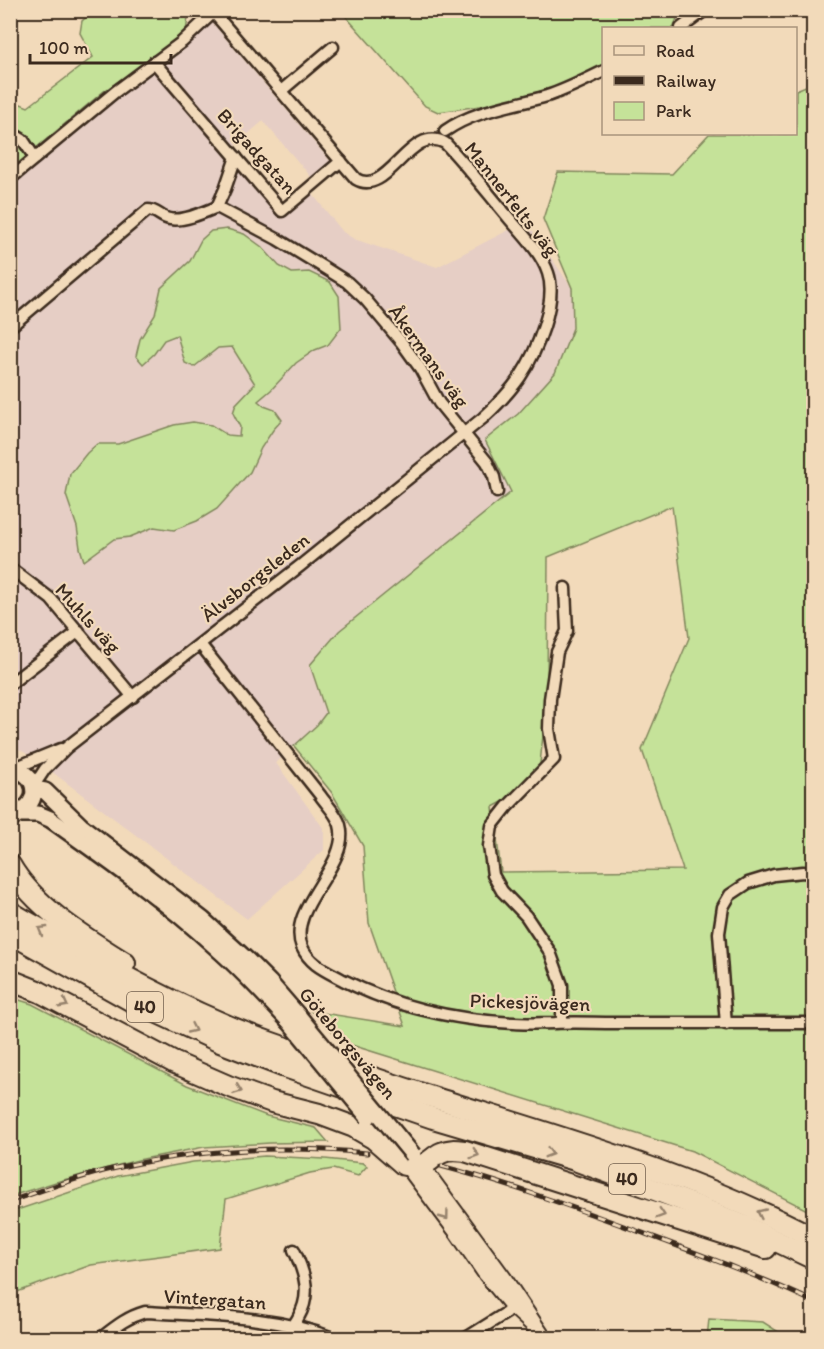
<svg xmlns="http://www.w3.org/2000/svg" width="824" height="1349" viewBox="0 0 824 1349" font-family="Itim,sans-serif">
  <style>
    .built { fill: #e6cec5; fill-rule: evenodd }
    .green { fill: #c5e299; stroke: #80865c; stroke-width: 1.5; fill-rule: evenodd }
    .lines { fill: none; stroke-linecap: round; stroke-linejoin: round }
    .minor-casing { stroke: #3b2a1e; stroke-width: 15 }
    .tertiary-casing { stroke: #3b2a1e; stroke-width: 18 }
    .secondary-casing { stroke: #3b2a1e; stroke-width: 20 }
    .motorway-casing { stroke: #3b2a1e; stroke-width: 24 }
    .minor { stroke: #f2daba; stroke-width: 10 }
    .tertiary { stroke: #f2daba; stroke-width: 14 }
    .secondary { stroke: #f2daba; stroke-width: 15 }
    .motorway { stroke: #f2daba; stroke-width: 20 }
    .rail-casing { stroke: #3b2a1e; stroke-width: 5 }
    .rail { stroke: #f2daba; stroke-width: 3; stroke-dasharray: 9; stroke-linecap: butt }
    .secondary-bridge-casing { stroke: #3b2a1e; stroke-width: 20; stroke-linecap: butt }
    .secondary-bridge { stroke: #f2daba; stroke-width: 15 }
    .oneway { stroke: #96826c }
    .labels { text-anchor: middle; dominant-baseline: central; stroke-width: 4.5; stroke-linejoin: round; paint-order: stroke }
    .shield { fill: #f2daba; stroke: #725f4d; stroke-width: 1.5 }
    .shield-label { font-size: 18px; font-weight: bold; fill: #3b2a1e }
    .street-label { font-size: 20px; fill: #3b2a1e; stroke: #f2daba }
  </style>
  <rect width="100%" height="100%" fill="#f2daba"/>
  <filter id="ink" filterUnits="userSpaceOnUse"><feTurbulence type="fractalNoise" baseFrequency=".0167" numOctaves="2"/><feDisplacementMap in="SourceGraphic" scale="12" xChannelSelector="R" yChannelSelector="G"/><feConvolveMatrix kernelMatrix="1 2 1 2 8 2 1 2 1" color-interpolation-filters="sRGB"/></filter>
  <g filter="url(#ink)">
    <path class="built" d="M209,19l122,143 -19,16 -49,-57 -30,26 49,67 28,-23 33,41 11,7 83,28 89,-46 46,67 1,40 -18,45 -37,41 -33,26 27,52 -173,139 -13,82 -9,12 -41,38 48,66v21l-77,69 -212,-160 -24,-15v-560zM202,240l60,7 16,19 14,7 17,-1 19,73 -13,5 -19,13 -25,27 -13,11 6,5 11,4 7,10 -9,10 -12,18 -11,24 -33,37 -20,12 -23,9 -20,-3 -24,10 -16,2 -30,21 -4,-12 -3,-21 -11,-32 4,-21 17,-21 10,-9h21l56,-19h37l16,10 12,1 1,-9 -7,-15 3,-8 19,-20 -23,-37 -14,1 -24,19 -17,-32 -13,5 -10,14 -12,10 -2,-25 15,-24 6,-27 29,-27z"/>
    <g class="green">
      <path d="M93,11h93l2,6 -2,15 -19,17 -63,42 -93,78v-69l17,7 65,-50 -13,-24 2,-12z"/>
      <path d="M341,11h339l-7,17h-69l-1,39 -50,21 -66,17 -49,7 -13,-6z"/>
      <path d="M813,83v1130l-121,-62 -347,-108 -34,-32 94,15 -36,-103 -6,-77 -31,-53 -38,-47 23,-21 9,-12 -16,-48 29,-34 172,-139 -26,-52 33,-26 37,-41 18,-45 -1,-40 -29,-69 15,-47 114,2 37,-40h87v-44zM672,506l17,132 -47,112 41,120 -182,2 -8,-65 45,-24 9,-86 1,-140z"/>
      <path d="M227,229l17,5 18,13 17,19 13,7 17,-1 21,10 9,14 2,32 -13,17 -13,5 -19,13 -25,27 -13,11 6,5 11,4 7,10 -9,10 -12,18 -11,24 -33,37 -20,12 -23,9 -20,-3 -24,10 -16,2 -30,22 -4,-13 -3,-21 -11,-32 4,-21 17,-21 10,-9h21l56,-19 19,-3 18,3 16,10 12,1 1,-9 -7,-14 3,-9 19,-20 -23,-37 -14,1 -24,19 -9,-4 -8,-28 -13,5 -10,14 -11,10 -7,-8 4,-17 15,-24 6,-27 29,-27 11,-21 10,-9z"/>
      <path d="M10,997l22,7 155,81 80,31 49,12 12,14 -58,1 -66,4 -66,13 -82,22 -45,14z"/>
      <path d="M265,1156l60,3 38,4 4,3 -9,10 -25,-7 -23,4 -84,26 -6,49 -129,17 -74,27 -6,11v-91l107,-36 75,-14z"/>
      <path d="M709,1319l54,3 25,16h-81z"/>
    </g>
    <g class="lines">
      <defs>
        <g id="minor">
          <path d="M681,28l24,-18"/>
          <path d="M154,62l128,149 59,-50"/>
          <path d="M281,91l52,-44"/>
          <path d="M445,131c30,-21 67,-25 102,-35 19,-6 38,-16 57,-25"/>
          <path d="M10,132l13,8 12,18"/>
          <path d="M10,179l105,-87 67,-50 34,-32"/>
          <path d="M217,207l60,32 46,28 24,15 18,17 37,44 18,25 19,35 48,59 7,15 3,15"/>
          <path d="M217,207l8,-18 11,-32"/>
          <path d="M10,327l138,-117c9,0 13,8 22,9 13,3 35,-7 47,-12"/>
          <path d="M10,568l41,31 82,98"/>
          <path d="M200,644l120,151c6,9 17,19 20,30 11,40 -54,83 -38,122 8,18 25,24 41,33 53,27 111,40 171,43 13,1 27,0 41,0 19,-1 39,0 59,0 66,0 133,0 200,0"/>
          <path d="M10,684l69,-53"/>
          <path d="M12,769l49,-20"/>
          <path d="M33,787l12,-18 22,-22 233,-181 183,-148c13,-12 26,-25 37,-41 16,-24 38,-75 28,-104 -7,-21 -26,-39 -40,-56 -21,-25 -41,-51 -63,-74 -35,-20 -57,55 -89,36l-142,-166"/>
          <path d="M562,1022v-37l-12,-33 -24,-36 -24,-25 -9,-16 -4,-29 3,-20 15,-19 47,-48 -5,-30 1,-30 7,-47 10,-21 -2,-43"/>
          <path d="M726,1024l-7,-91 4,-26 7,-12 18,-12 26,-8 29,-3 11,1"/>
          <path d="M101,1338c14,-11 26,-21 44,-26 63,4 128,3 188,26"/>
          <path d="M285,1338c4,-6 9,-13 13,-20 14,-24 7,-44 -4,-68"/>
          <path d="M466,1338l40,-25 6,-7"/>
        </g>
        <g id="tertiary">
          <path d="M404,1162l51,68 29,42 28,34 25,23"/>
          <path d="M422,1166l82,112 40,60"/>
        </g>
        <g id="secondary">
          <path d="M10,769c28,2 33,35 6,44"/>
          <path d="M34,789l11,2 36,35 122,94 45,41 21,21 31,36"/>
          <path d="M18,814h20l12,5c58,41 116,82 168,130 25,22 48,47 71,72"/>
          <path d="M368,1117l23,28"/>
        </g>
        <g id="motorway">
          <path d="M10,818l5,-5"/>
          <path d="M10,865c24,42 75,73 115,98"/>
          <path d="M10,912c84,48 168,97 259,130 54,19 108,38 163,55 130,41 260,77 382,141"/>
          <path d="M10,933l120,67 90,42 65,25 148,51 142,42 54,20 68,26 50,21 67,32"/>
          <path d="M10,980l30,12 133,70 55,24 44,16 47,12 35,13 19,11 31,27"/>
          <path d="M397,1153c5,5 12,14 19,14 9,0 18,-11 25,-14 8,-4 15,-3 24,-2l301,97"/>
        </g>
      </defs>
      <use href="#minor" class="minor-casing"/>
      <use href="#tertiary" class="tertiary-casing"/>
      <use href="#secondary" class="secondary-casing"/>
      <use href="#motorway" class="motorway-casing"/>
      <use href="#minor" class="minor"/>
      <use href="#tertiary" class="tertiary"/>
      <use href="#secondary" class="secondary"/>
      <use href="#motorway" class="motorway"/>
      <defs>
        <g id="rail">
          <path d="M441,1166c68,18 134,42 199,66 59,22 117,43 174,70"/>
          <path d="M10,1201c34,-11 67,-24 102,-32 83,-20 170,-24 255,-16"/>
        </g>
      </defs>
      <use href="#rail" class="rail-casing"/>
      <use href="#rail" class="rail"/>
      <defs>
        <g id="secondary-bridge">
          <path d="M300,1018l113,137"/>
          <path d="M289,1021l79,96"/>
        </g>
      </defs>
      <use href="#secondary-bridge" class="secondary-bridge-casing"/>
      <use href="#secondary-bridge" class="secondary-bridge"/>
    </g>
    <defs><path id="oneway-chevron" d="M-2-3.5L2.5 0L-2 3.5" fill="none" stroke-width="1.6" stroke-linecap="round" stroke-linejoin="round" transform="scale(1.5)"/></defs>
    <g class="oneway">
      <use href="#oneway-chevron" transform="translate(42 930) rotate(-150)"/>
      <use href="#oneway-chevron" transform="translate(64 1004) rotate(28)"/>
      <use href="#oneway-chevron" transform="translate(192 1029) rotate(25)"/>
      <use href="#oneway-chevron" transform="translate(238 1090) rotate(20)"/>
      <use href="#oneway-chevron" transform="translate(549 1153) rotate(16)"/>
      <use href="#oneway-chevron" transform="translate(475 1154) rotate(18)"/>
      <use href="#oneway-chevron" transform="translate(761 1213) rotate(-155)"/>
      <use href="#oneway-chevron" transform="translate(661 1214) rotate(18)"/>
      <use href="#oneway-chevron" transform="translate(445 1216) rotate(53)"/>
    </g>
  </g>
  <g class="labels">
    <g class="shield">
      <rect x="127" y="992" width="36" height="30" rx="4.5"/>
      <rect x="609" y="1164" width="36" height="30" rx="4.5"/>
    </g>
    <g class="shield-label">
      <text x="145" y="1007">40</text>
      <text x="627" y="1179">40</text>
    </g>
    <g class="street-label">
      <text transform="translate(257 151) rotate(48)">Brigadgatan</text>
      <text transform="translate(512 199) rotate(52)">Mannerfelts väg</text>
      <text transform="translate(429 356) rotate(54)">Åkermans väg</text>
      <text transform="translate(255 577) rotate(-38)">Älvsborgsleden</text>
      <text transform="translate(88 618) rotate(48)">Muhls väg</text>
      <text transform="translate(530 1002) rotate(2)">Pickesjövägen</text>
      <text transform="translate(348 1043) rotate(50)">Göteborgsvägen</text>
      <text transform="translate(215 1299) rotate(4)">Vintergatan</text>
    </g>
  </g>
  <rect width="824" height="1349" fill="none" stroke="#f2daba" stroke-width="36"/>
  <rect x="18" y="18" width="788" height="1313" fill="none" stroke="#3b2a1e" stroke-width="2" filter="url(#ink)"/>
  <rect x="602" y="27" width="195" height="108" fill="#f2daba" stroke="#a9947c" stroke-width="1.5"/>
  <rect x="614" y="46" width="30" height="9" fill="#f2daba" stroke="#a9947c" stroke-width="1.5"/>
  <text x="656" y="57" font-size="18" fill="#3b2a1e">Road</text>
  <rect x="614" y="76" width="30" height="9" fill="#3b2a1e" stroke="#a9947c" stroke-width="1.5"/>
  <text x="656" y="87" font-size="18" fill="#3b2a1e">Railway</text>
  <rect x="614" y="102" width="30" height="18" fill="#c5e299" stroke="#a9947c" stroke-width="1.5"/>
  <text x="656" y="117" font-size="18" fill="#3b2a1e">Park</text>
  <path d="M30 54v9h141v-9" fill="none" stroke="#3b2a1e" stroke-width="3"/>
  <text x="39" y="54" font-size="18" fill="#3b2a1e" stroke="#f2daba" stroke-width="4.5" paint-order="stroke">100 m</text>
</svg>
